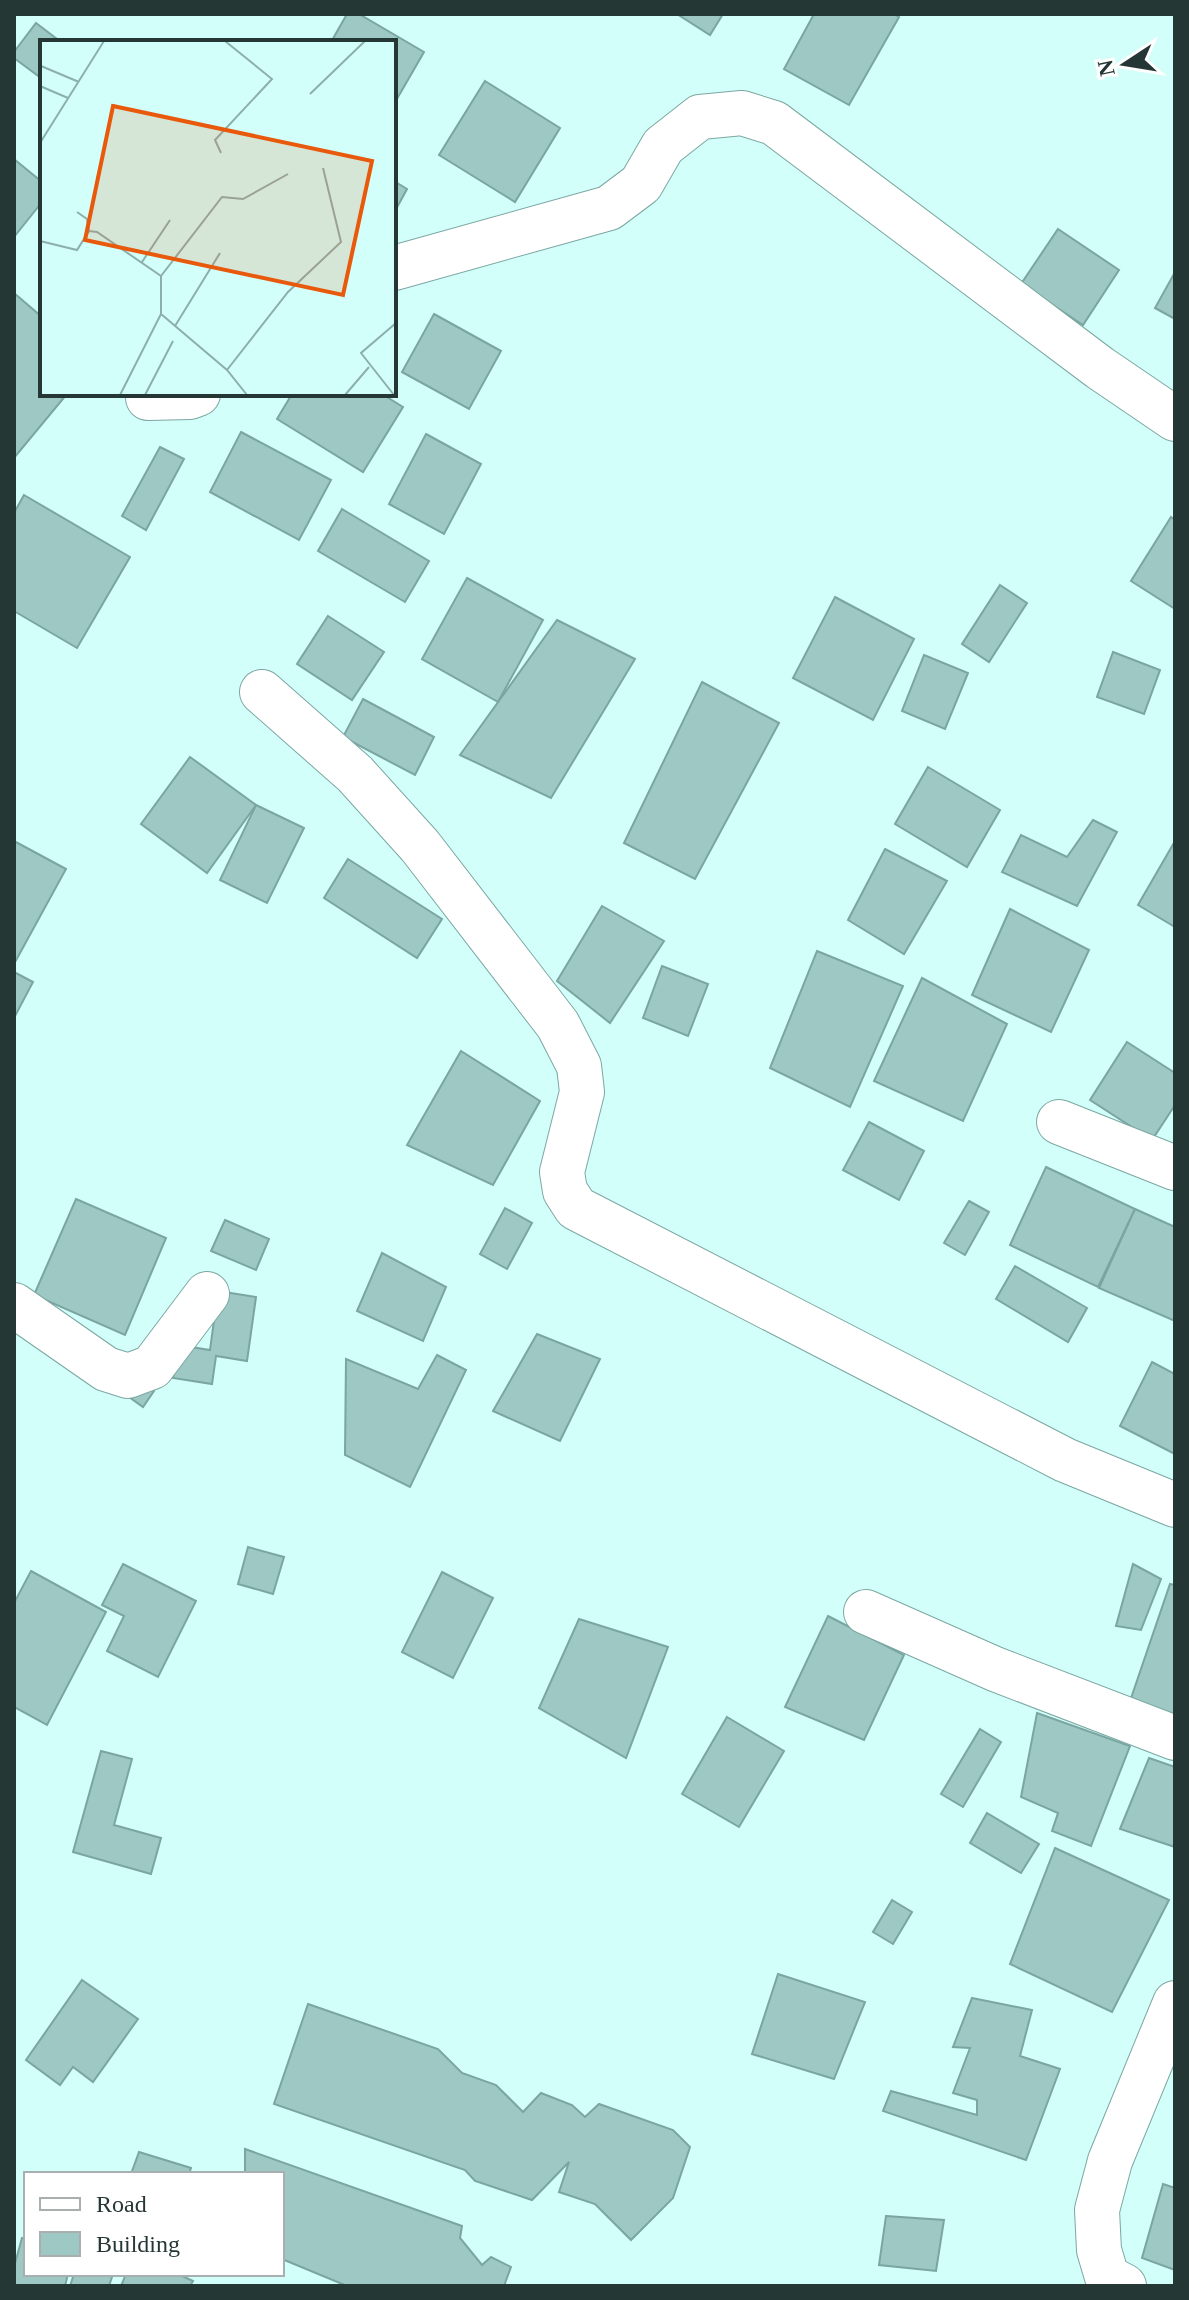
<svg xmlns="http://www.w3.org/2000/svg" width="1189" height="2300" viewBox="0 0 1189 2300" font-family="Georgia,serif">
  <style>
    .building { fill: #9dc8c4; stroke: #7ba5a1; stroke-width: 2 }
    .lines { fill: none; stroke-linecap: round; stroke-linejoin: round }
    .minor-casing { stroke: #7ca7a3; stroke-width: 46 }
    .minor { stroke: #fff; stroke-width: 44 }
    .inset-road { fill: none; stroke: #8dafab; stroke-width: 2 }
    .view { fill: #e8590c; fill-opacity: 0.15; stroke: #e8590c; stroke-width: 4 }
    .inset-edge { fill: none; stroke: #253735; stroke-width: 4 }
  </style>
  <rect width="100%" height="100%" fill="#d2fffa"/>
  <g class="building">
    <path d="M347,14h12l65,38 -30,52v-62h-63z"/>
    <path d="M677,14h46l-13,21z"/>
    <path d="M814,14h80l5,3 -50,88 -65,-36z"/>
    <path d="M36,23l25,19h-19l-1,36 -27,-20v-6z"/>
    <path d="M485,81l75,47 -45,74 -76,-47z"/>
    <path d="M14,159l28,23v20l-28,35z"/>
    <path d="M394,181l13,8 -13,24z"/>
    <path d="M1058,229l61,41 -36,55 -62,-41z"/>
    <path d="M1175,272v47l-20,-11z"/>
    <path d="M14,293l28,24v77h25l-53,64z"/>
    <path d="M434,314l67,37 -32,58 -67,-37z"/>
    <path d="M292,394h90l21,13 -40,65 -86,-53z"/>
    <path d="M241,432l90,48 -32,60 -89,-48z"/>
    <path d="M426,434l55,30 -37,70 -55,-30z"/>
    <path d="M160,447l24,12 -38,71 -24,-14z"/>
    <path d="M24,495l106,62 -53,91 -63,-37v-98z"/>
    <path d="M342,509l87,52 -24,41 -87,-51z"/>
    <path d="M1171,517l4,3v89l-44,-28z"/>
    <path d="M467,578l76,42 -45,82 -76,-43z"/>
    <path d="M1000,585l27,18 -38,59 -27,-18z"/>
    <path d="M835,597l79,42 -41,81 -80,-42z"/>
    <path d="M328,616l56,36 -32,48 -55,-36z"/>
    <path d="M557,620l78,39 -84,139 -91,-43z"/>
    <path d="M1113,652l47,18 -16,44 -47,-17z"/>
    <path d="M924,655l44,18 -23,56 -43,-18z"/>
    <path d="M702,682l77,41 -84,156 -71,-36z"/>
    <path d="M363,699l71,38 -19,38 -72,-38z"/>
    <path d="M190,757l66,48 -49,68 -66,-49z"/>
    <path d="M928,767l72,43 -33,57 -72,-43z"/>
    <path d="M256,805l48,23 -37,75 -47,-23z"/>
    <path d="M1093,820l24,12 -40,74 -75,-34 19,-37 46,22z"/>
    <path d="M14,841l52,28 -52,95z"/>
    <path d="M1175,841v86l-37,-22z"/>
    <path d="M885,849l62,32 -43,73 -56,-34z"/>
    <path d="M348,859l94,60 -25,39 -93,-60z"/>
    <path d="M602,906l62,35 -54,82 -53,-42z"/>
    <path d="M1010,909l79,41 -38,82 -79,-37z"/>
    <path d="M817,951l86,35 -53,121 -80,-39z"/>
    <path d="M662,966l46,18 -20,52 -45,-18z"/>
    <path d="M14,972l19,10 -19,36z"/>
    <path d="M922,978l85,46 -44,97 -89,-40z"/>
    <path d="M1127,1042l48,31v32l-23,35 -62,-40z"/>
    <path d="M461,1051l79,50 -47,84 -86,-40z"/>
    <path d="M869,1122l55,29 -25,49 -56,-30z"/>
    <path d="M1046,1167l89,42 -37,78 -88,-42z"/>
    <path d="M76,1199l90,39 -41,97 -91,-40z"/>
    <path d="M969,1201l20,11 -24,43 -21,-12z"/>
    <path d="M505,1208l27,15 -25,46 -27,-15z"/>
    <path d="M1135,1209l40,18v94l-76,-33z"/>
    <path d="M225,1220l44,19 -13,31 -45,-19z"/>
    <path d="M382,1253l64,34 -23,54 -66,-30z"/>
    <path d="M1015,1266l72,42 -19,34 -72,-43z"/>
    <path d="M218,1291l38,6 -9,64 -31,-5 -4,28 -39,-6 5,-33 32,5z"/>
    <path d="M537,1334l63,25 -40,82 -67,-30z"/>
    <path d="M437,1355l29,15 -56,117 -65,-32 1,-96 72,30z"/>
    <path d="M1152,1362l23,12v80l-55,-28z"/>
    <path d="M122,1368l32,23 -11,16 -32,-23z"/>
    <path d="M248,1547l36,10 -11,37 -35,-10z"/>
    <path d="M123,1564l73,37 -38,76 -51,-26 17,-35 -22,-11z"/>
    <path d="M1133,1564l28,15 -20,51 -25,-4z"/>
    <path d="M31,1571l75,41 -59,113 -33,-18v-104z"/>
    <path d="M442,1572l51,26 -40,80 -51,-26z"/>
    <path d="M1170,1584l5,1v134l-47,-12z"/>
    <path d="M828,1616l76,39 -40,85 -79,-33z"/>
    <path d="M579,1619l89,28 -42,111 -87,-50z"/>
    <path d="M1037,1713l93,33 -39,100 -39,-15 6,-18 -37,-16z"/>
    <path d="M727,1717l57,34 -45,76 -57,-33z"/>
    <path d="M980,1729l21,13 -38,65 -22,-13z"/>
    <path d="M101,1751l31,8 -18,66 47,13 -10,36 -78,-22z"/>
    <path d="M1149,1758l26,9v80l-55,-18z"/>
    <path d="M987,1813l52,31 -18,29 -51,-30z"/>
    <path d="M1055,1848l114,52 -57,112 -102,-48z"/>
    <path d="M892,1900l20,12 -19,32 -20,-12z"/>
    <path d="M778,1974l87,28 -31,77 -82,-25z"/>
    <path d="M82,1980l56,39 -45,63 -20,-15 -13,18 -34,-25z"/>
    <path d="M972,1998l60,12 -12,46 40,13 -34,91 -143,-49 8,-20 86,24v-15l-24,-7 17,-45 -17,-1z"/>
    <path d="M308,2004l130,45 24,24 34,12 27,27 18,-19 31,12 13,12 14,-13 74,26 17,17 -17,51 -42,42 -36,-36 -36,-12 10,-30 -37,38 -57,-19 -10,-11 -191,-66z"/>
    <path d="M245,2149l217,77 -2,12 22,27 9,-8 20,10 -7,19h-157l-65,-27v-85h-37z"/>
    <path d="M139,2152l52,16 -2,6h-58z"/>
    <path d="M1163,2184l12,4v82l-33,-12z"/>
    <path d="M886,2216l58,4 -8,51 -57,-6z"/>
    <path d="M22,2238l4,1v35h42l-3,12h-51v-19z"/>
    <path d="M74,2274h39l-4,12h-39z"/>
    <path d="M126,2274h52l15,7 -3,5h-69z"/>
  </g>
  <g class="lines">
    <defs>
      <g id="minor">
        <path d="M394,268l215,-60 32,-24 22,-38 37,-29 42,-4 32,10 326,245 75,51"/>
        <path d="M148,398l42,-1 8,-3"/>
        <path d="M262,692l93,82 65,72 138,179 21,41 3,26 -20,80 3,19 11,17 489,252 110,45"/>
        <path d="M1059,1122l116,46"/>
        <path d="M14,1305l92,64 22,7 24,-9 55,-73"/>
        <path d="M866,1612l129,57 180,69"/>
        <path d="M1124,2286l-17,-9 -8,-27 -2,-40 13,-49 65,-158"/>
      </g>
    </defs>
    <use href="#minor" class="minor-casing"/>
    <use href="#minor" class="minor"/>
  </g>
  <g transform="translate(40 40)">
    <rect width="356" height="356" fill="#d2fffa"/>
    <path class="inset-road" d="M1,26l38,16M0,46l28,12M270,54l55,-53M0,103l64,-102M181,113l-6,-13 57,-61 -47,-38M37,172l10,7 2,12M0,201l37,9 12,-19 8,1 64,44v38l-41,81M102,222l28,-42M121,236l61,-79 21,2 45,-25M121,274l66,56 20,25M135,286l45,-73M187,330l61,-78 53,-50 -18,-74M105,355l28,-54M305,355l24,-28M354,355l-33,-42 35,-30"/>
    <path class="view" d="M73,66l259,55 -29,134 -258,-55z"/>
    <rect width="356" height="356" class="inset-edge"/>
  </g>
  <rect width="1189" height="2300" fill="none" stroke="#253735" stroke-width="32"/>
  <rect x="24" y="2172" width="260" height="104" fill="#ffffff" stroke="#a8afae" stroke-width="2"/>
  <rect x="40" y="2198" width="40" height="12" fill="#ffffff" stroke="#a8afae" stroke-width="2"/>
  <text x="96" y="2212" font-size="24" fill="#253735">Road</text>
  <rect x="40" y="2232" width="40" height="24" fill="#9dc8c4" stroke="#a8afae" stroke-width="2"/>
  <text x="96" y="2252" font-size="24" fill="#253735">Building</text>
  <g transform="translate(1125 64) rotate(258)" stroke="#ffffff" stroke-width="6" paint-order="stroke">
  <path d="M0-6L14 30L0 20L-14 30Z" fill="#253735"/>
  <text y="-12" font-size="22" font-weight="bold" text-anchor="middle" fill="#253735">N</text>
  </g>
</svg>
